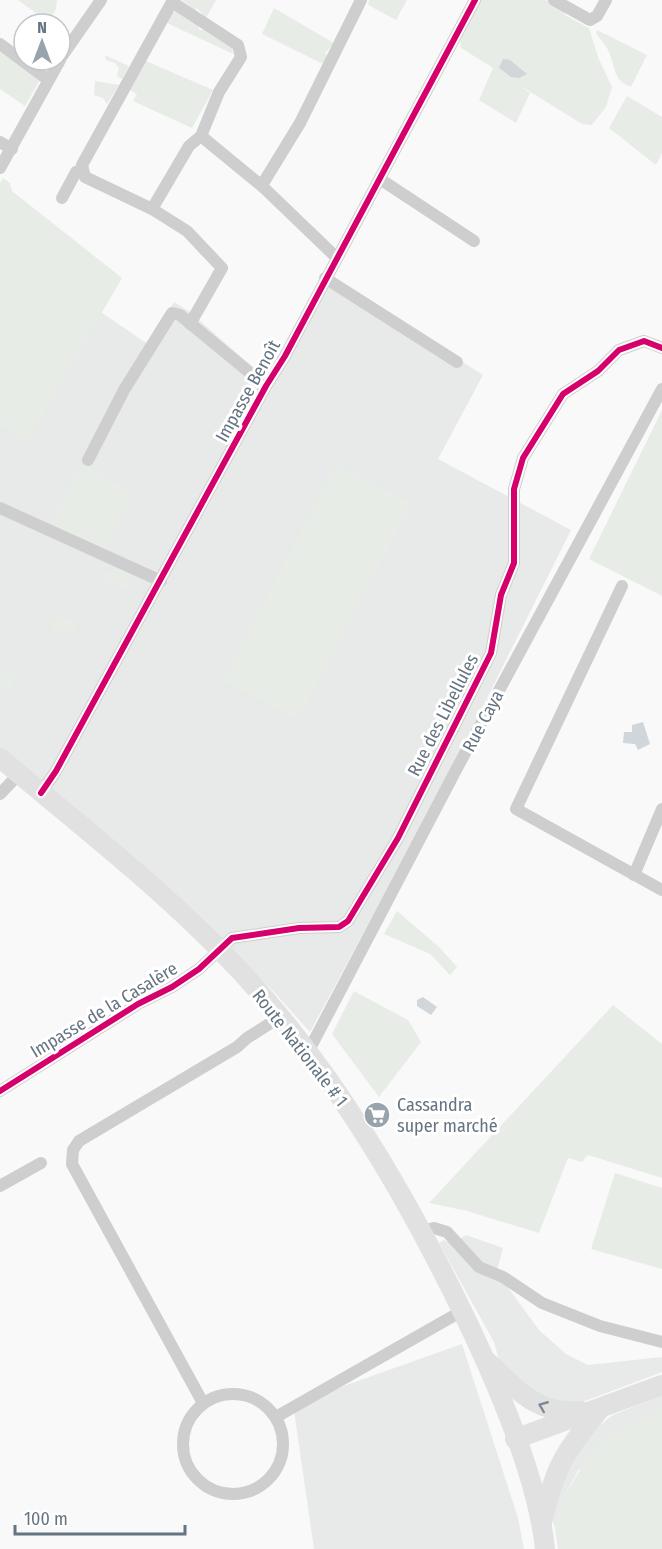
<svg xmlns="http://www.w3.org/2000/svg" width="662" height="1549" viewBox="0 0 662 1549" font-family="'Fira Sans Condensed',sans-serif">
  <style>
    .built { fill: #e8e9e9 }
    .green { fill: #e8ece7 }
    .water { fill: #d0d6da }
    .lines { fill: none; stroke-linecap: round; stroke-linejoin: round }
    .minor { stroke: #cececf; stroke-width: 12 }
    .primary { stroke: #e1e1e2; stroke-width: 20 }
    .cycleway-casing { stroke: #fff; stroke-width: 10 }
    .cycleway { stroke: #d6006c; stroke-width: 6 }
    .oneway { stroke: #7e8a95 }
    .labels { text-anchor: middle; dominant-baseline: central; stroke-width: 6; stroke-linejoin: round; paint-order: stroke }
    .street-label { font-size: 18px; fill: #657482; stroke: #fff }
    .poi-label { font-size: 18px; fill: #657482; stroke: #fff; text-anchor: start }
  </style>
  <rect width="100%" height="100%" fill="#f9f9f9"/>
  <g class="built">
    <path d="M332,278l151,97 -45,84 133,71 -124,248 -137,254 -37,-41 -169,-157 -104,-86v-334l95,-106 54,37 25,-43 16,10 83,73z"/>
    <path d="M466,1235l37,13 -8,30 12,8 32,44 27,24 22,11 74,-8v15l-85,32 -46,-8 -32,-36 -5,-18 -55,-99 5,-3 9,4z"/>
    <path d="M462,1344l56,174 6,31h-210l-21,-145z"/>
    <path d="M662,1395v14l-20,11 -64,51 -16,29 -7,28 -3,-9 5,-34 29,-49 27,-21z"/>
  </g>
  <g class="green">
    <path d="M18,0h39l-1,9 -5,8 -7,2z"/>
    <path d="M182,0h34l-10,18 -9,-10 -2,2z"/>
    <path d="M369,0h38l-11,20 -28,-15z"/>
    <path d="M478,0h68l18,9 1,6 24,13 9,29 14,30 -6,20 -14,18 -10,-1 -63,-39 11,8 -14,30 -37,-23 14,-32 -32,-20 -1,-11z"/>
    <path d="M274,8l60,35 -9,10 2,2 -4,9 -61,-30z"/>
    <path d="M178,10l21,12v8l11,-1 22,17 1,8 -66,-31 6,-12z"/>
    <path d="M597,30l50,25 -16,32c-17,-6 -15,-17 -21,-32 -2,-8 -9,-15 -14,-21z"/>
    <path d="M0,52l40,28 -15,26 -25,-17z"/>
    <path d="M105,55l24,11 -7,13 -5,-3 2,-8 -4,-5 -9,-3z"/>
    <path d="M146,61l67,29 -21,38 -59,-27 4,-7 -7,-4z"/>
    <path d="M95,81l24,4 -12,19 -4,-6 -9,-3z"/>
    <path d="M627,96l35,21v36l-6,12 -47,-37z"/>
    <path d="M3,178l7,5 2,8 110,87 -95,164 -27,-17v-242z"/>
    <path d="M662,410v186l-73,-37z"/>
    <path d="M81,462l51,32 -28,56 -54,-24z"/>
    <path d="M336,464l76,39 -114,216 -75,-38z"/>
    <path d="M130,572l-1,18 -25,-8 -4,-9z"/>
    <path d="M54,614l20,7 1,11 -23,1z"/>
    <path d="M1,672l14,3 -4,17 -11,-3z"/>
    <path d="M397,911l42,36 18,20 -7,8 -20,-21 -46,-20z"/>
    <path d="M354,991l54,29 13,22 -42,55 -47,-63z"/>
    <path d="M613,1005l49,39v134l-74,-23 -6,7 -14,-4 -29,75 -72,-22 -38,-8z"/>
    <path d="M615,1173l47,15v81l-71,-20z"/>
    <path d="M662,1409v140h-104l-3,-21 7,-28 29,-48 17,-16z"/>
  </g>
  <g class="water">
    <path d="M503,59l7,1 17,14 -8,4 -8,-1 -12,-9z"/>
    <path d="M643,722l7,22 -12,6 -3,-6 -12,-1 1,-11h8v-7z"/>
    <path d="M423,997l14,10 -6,8 -14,-9v-6z"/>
  </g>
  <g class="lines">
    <g class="minor">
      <path d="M554,0l36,20 7,-4 9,-16"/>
      <path d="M172,2l66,43 3,12 -22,35 -18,44 -12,10 -37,63 -67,-32 -3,-12 91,-165"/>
      <path d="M0,44l47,35"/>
      <path d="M60,59l41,-59"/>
      <path d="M201,136l62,51 74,71"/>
      <path d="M0,142l12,7"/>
      <path d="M0,168l60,-108"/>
      <path d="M380,179l94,62"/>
      <path d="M262,185l38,-62 61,-123"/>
      <path d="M62,198l14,-26 6,-2"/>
      <path d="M152,209l35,22 35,37 -32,56"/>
      <path d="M325,278l132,84"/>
      <path d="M88,460l36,-70 48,-77 8,2 86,71"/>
      <path d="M0,508l161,73"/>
      <path d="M622,586l-106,223 146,81"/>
      <path d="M41,793l15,-22 210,-385 19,-30 190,-356"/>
      <path d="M0,794l19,-20"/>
      <path d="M634,875l28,-66"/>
      <path d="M307,1054l149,-284 206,-381"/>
      <path d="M0,1091l138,-87 34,-17 27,-18 33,-31 67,-10 40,-1 9,-6 50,-83 93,-185 10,-58 13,-32v-74l9,-31 40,-64 35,-23 21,-21 25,-9 18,7"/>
      <path d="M0,1186l41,-23"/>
      <path d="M422,1231l12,-3 13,4 32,35 24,10 39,26 58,23 62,16"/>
      <circle cx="233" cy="1444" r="50"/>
      <path d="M203,1403l-131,-239 1,-14 6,-9 158,-94 10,-9 33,-21"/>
      <path d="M276,1417l186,-106"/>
    </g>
    <g class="primary">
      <path d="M0,758c74,62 152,123 219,191 106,106 184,239 248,372 30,63 71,159 78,228"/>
      <path d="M488,1362c30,28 47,52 92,49"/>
      <path d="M515,1439l147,-54"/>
      <path d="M542,1522c13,-55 22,-70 58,-113"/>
    </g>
    <defs>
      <g id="cycleway">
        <path d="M41,793l15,-22 210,-385 19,-30 190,-356"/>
        <path d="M0,1091l138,-87 34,-17 27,-18 33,-31 67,-10 40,-1 9,-6 50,-83 93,-185 10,-58 13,-32v-74l9,-31 40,-64 35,-23 21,-21 25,-9 18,7"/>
      </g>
    </defs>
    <use href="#cycleway" class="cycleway-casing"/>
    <use href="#cycleway" class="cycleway"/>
  </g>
  <defs><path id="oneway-chevron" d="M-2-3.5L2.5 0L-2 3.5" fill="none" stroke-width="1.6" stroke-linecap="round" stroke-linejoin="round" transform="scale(1.5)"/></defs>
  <use class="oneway" href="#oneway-chevron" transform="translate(543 1406) rotate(-158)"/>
  <defs>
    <symbol id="supermarket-disc" viewBox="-11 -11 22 22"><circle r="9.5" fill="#99a3ac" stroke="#fff"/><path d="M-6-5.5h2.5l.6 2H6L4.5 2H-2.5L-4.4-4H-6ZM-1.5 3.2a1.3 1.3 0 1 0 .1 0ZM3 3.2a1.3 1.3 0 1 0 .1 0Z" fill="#fff"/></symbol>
  </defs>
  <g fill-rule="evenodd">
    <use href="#supermarket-disc" x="362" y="1100" width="30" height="30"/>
  </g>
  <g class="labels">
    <g class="street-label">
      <text transform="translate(248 391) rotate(-61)">Impasse Benoît</text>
      <text transform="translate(443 715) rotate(-63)">Rue des Libellules</text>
      <text transform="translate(483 721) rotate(-62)">Rue Caya</text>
      <text transform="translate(104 1010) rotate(-31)">Impasse de la Casalère</text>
      <text transform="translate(300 1048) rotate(52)">Route Nationale # 1</text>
    </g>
    <g class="poi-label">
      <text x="397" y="1105">Cassandra<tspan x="397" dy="21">super marché</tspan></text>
    </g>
  </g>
  <g transform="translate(42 42)"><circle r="28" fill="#ffffff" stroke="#c1c7cd" stroke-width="1.5"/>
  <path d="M0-4.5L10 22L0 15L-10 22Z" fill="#99a3ac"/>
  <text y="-9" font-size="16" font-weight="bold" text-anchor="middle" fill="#657482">N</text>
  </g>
  <path d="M15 1525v9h170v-9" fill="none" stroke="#657482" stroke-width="3"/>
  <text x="24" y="1525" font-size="18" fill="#657482" stroke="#ffffff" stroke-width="4.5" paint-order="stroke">100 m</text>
</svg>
